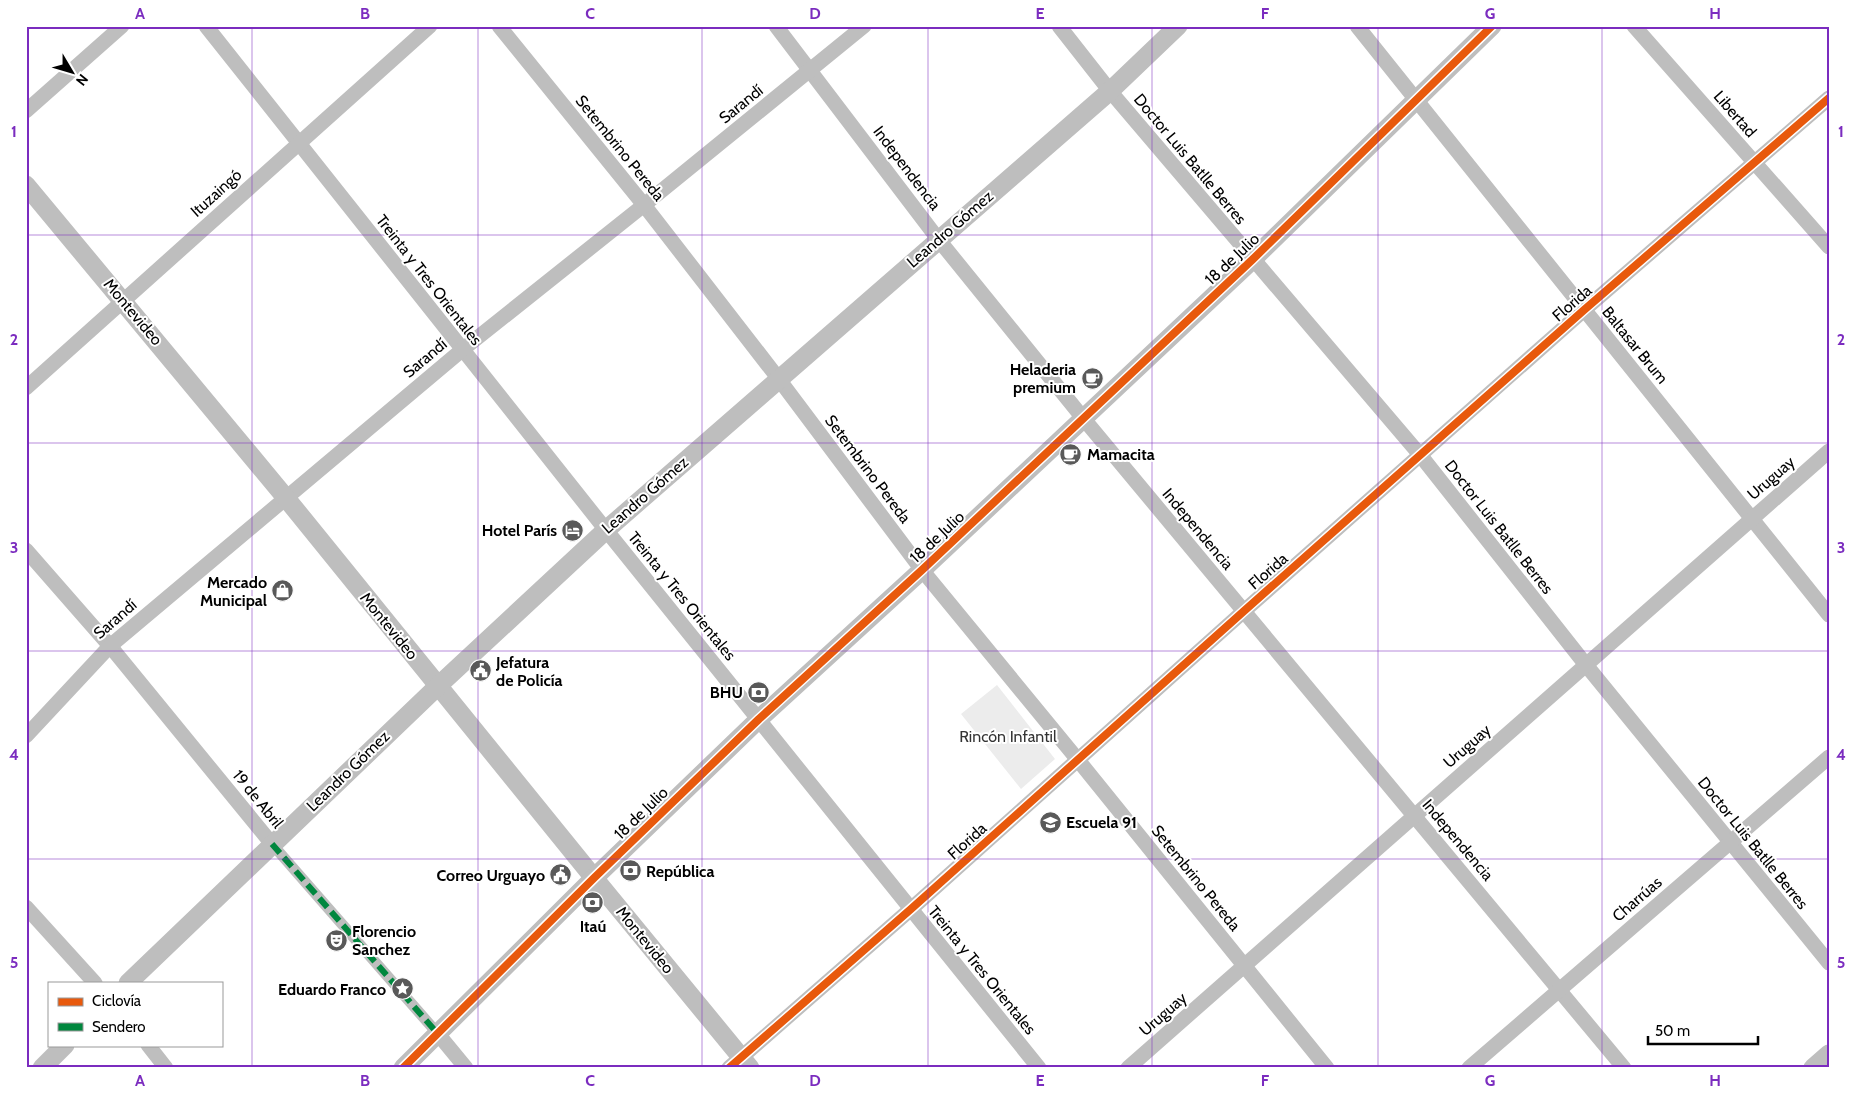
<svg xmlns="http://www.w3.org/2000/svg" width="1855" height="1094" viewBox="0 0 1855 1094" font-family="Cabin,sans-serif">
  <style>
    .green { fill: #ececec }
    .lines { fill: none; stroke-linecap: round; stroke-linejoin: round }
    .pedestrian { stroke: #bebebe; stroke-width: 11 }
    .minor { stroke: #bebebe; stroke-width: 15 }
    .tertiary { stroke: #bebebe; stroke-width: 19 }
    .quiet { stroke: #00873e; stroke-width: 6; stroke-dasharray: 12 6; stroke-linecap: butt }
    .cycleway-casing { stroke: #fff; stroke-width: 11 }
    .cycleway { stroke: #e8590c; stroke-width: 8 }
    .grid { fill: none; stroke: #7b2cbf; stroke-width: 1; stroke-opacity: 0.55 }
    .labels { text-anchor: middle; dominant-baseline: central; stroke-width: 4; stroke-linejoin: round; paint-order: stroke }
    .street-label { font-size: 16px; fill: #000; stroke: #fff }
    .poi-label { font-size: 16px; font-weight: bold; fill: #000; stroke: #fff; text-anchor: end }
    .park-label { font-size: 16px; fill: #333; stroke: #fff }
    .neatline { fill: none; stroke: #7b2cbf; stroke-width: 2 }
    .grid-label { font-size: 16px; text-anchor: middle; font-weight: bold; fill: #7b2cbf }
  </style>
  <rect width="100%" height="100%" fill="#fff"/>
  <path class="green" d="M997,685l58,74 -34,30 -60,-75z"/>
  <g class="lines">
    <path class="pedestrian" d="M272,844l166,190"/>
    <g class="minor">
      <path d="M206,26l400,504 433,538"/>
      <path d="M499,26l145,179 134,173 144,192 156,190 249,308"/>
      <path d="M776,26l162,213 145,179 541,650"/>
      <path d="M1059,26l51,65 311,365 165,209 243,298"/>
      <path d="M1357,26l472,589"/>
      <path d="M1634,26l195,221"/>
      <path d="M26,111l96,-85"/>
      <path d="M26,388l404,-362"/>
      <path d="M26,550l84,96 162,198"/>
      <path d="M26,736l84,-90 352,-296 182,-145 220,-179"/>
      <path d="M26,907l69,76"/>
      <path d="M438,1034l28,34"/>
      <path d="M148,1045l18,23"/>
      <path d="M729,1068l182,-159 333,-298 340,-301 245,-212"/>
      <path d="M1128,1068l701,-617"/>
      <path d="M1469,1068l360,-311"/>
    </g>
    <g class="tertiary">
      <path d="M26,185l260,313 308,380 156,190"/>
      <path d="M128,983l310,-297 168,-156 504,-439 68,-65"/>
      <path d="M42,1068l23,-23"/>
      <path d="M403,1068l191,-190 165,-159 163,-149 330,-310 240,-234"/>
      <path d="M1813,1068l16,-14"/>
    </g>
    <path class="quiet" d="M272,844l166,190"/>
    <defs>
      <g id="cycleway">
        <path d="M403,1068l191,-190 165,-159 163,-149 330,-310 240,-234"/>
        <path d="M729,1068l182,-159 333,-298 340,-301 245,-212"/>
      </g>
    </defs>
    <use href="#cycleway" class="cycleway-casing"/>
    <use href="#cycleway" class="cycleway"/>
  </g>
  <path class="grid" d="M252,26v1042M478,26v1042M702,26v1042M928,26v1042M1152,26v1042M1378,26v1042M1602,26v1042M26,235h1803M26,443h1803M26,651h1803M26,859h1803"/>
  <defs>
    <symbol id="cafe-disc" viewBox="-11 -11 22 22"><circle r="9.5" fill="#595959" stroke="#fff"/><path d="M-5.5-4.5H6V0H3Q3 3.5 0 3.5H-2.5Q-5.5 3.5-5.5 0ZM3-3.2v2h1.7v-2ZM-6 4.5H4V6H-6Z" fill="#fff"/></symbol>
    <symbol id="hotel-disc" viewBox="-11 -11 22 22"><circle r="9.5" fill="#595959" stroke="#fff"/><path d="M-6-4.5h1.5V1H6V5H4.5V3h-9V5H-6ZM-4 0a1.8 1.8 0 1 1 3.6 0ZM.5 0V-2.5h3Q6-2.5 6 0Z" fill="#fff"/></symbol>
    <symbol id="shop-disc" viewBox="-11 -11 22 22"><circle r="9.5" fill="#595959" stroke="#fff"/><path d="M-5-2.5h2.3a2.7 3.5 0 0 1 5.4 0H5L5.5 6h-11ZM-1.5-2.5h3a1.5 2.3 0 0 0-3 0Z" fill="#fff"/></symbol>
    <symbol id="civic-disc" viewBox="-11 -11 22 22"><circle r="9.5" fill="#595959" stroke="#fff"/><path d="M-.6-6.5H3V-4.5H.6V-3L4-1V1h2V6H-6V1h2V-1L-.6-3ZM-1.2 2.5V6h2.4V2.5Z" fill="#fff"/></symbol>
    <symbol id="bank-disc" viewBox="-11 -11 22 22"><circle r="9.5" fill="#595959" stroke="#fff"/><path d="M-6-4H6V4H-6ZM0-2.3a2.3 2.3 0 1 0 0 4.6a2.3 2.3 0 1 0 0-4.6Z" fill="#fff"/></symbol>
    <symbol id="school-disc" viewBox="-11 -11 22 22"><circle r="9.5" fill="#595959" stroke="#fff"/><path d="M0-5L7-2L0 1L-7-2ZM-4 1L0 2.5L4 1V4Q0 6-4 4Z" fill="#fff"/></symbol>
    <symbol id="theatre-disc" viewBox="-11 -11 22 22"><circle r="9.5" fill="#595959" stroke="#fff"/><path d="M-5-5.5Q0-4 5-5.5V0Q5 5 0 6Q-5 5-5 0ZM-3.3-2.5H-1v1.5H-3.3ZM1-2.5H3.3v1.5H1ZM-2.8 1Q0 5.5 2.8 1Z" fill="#fff"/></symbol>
    <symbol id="sight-disc" viewBox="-11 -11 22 22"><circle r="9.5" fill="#595959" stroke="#fff"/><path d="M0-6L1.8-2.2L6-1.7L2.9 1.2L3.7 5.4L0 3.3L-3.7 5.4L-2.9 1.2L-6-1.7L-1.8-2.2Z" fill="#fff"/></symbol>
  </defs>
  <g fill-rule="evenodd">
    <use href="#cafe-disc" x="1080" y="366" width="25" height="25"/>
    <use href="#cafe-disc" x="1058" y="442" width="25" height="25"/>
    <use href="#hotel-disc" x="560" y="518" width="25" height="25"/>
    <use href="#shop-disc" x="270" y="578" width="25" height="25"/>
    <use href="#civic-disc" x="468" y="658" width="25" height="25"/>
    <use href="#bank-disc" x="746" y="680" width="25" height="25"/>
    <use href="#school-disc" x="1038" y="810" width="25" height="25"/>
    <use href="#bank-disc" x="618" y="858" width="25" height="25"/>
    <use href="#civic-disc" x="548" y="862" width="25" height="25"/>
    <use href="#bank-disc" x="580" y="890" width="25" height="25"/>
    <use href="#theatre-disc" x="324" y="928" width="25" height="25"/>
    <use href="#sight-disc" x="390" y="976" width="25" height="25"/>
  </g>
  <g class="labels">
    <g class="street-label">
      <text transform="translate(741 104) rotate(-39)">Sarandí</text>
      <text transform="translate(1735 114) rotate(49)">Libertad</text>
      <text transform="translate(620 148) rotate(51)">Setembrino Pereda</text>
      <text transform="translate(1190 159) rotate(50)">Doctor Luis Batlle Berres</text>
      <text transform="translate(907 168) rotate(53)">Independencia</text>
      <text transform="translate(216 193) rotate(-42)">Ituzaingó</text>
      <text transform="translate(950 229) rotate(-41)">Leandro Gómez</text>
      <text transform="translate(1232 259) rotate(-43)">18 de Julio</text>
      <text transform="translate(429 280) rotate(52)">Treinta y Tres Orientales</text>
      <text transform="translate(1572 303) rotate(-41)">Florida</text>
      <text transform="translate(133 312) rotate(50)">Montevideo</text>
      <text transform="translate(1635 345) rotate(51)">Baltasar Brum</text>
      <text transform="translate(425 358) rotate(-40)">Sarandí</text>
      <text transform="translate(868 469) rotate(53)">Setembrino Pereda</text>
      <text transform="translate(1771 478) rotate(-41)">Uruguay</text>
      <text transform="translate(645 495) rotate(-41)">Leandro Gómez</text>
      <text transform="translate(1499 527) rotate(52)">Doctor Luis Batlle Berres</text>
      <text transform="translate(1198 529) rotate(50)">Independencia</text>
      <text transform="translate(937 537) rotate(-43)">18 de Julio</text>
      <text transform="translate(1268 571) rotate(-41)">Florida</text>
      <text transform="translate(682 596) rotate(51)">Treinta y Tres Orientales</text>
      <text transform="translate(115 619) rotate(-41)">Sarandí</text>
      <text transform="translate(389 626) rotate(51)">Montevideo</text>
      <text transform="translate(1467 746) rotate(-41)">Uruguay</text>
      <text transform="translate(348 771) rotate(-44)">Leandro Gómez</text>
      <text transform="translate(258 799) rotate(51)">19 de Abril</text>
      <text transform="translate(641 813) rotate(-44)">18 de Julio</text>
      <text transform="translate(1458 840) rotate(50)">Independencia</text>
      <text transform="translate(967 841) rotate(-42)">Florida</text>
      <text transform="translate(1753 843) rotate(51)">Doctor Luis Batlle Berres</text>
      <text transform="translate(1196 878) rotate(51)">Setembrino Pereda</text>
      <text transform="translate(1637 899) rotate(-41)">Charrúas</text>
      <text transform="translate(645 940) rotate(51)">Montevideo</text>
      <text transform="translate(982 970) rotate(51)">Treinta y Tres Orientales</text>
      <text transform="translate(1163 1014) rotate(-41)">Uruguay</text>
    </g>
    <g class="poi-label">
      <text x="1076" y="369">Heladeria<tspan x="1076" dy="18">premium</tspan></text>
      <text x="1087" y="454" text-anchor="start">Mamacita</text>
      <text x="557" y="530">Hotel París</text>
      <text x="267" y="582">Mercado<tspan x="267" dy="18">Municipal</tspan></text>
      <text x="496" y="662" text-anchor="start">Jefatura<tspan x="496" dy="18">de Policía</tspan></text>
      <text x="743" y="692">BHU</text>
      <text x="1066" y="822" text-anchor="start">Escuela 91</text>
      <text x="646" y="871" text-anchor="start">República</text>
      <text x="545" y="875">Correo Urguayo</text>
      <text x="593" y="926" text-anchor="middle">Itaú</text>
      <text x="352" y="931" text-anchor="start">Florencio<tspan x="352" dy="18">Sanchez</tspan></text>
      <text x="386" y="989">Eduardo Franco</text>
    </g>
    <g class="park-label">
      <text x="1008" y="736">Rincón Infantil</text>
    </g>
  </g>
  <rect width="1855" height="1094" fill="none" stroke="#ffffff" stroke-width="55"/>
  <rect x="48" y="982" width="175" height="65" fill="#ffffff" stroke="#999999"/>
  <rect x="58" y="998" width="25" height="8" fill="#e8590c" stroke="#999999"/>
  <text x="92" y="1006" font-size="15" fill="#000000">Ciclovía</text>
  <rect x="58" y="1023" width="25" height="8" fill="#00873e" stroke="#999999"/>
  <text x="92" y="1032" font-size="15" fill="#000000">Sendero</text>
  <g transform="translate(72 72) rotate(128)" stroke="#ffffff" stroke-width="4" paint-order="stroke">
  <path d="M0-4L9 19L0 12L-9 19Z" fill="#000000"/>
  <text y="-8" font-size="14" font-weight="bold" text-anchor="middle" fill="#000000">N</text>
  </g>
  <path d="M1648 1036v8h110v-8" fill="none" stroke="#000000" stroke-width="2.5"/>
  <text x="1655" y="1036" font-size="15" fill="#000000" stroke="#ffffff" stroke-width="4" paint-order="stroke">50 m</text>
  <rect x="28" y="28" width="1800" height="1038" class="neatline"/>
  <g class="grid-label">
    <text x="140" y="19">A</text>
    <text x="365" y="19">B</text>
    <text x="590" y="19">C</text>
    <text x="815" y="19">D</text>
    <text x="1040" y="19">E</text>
    <text x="1265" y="19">F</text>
    <text x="1490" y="19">G</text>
    <text x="1715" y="19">H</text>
    <text x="14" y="137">1</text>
    <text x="1841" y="137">1</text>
    <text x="14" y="345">2</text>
    <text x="1841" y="345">2</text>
    <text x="14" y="553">3</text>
    <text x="1841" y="553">3</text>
    <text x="14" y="760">4</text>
    <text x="1841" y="760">4</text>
    <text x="14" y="968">5</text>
    <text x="1841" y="968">5</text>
    <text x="140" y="1086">A</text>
    <text x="365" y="1086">B</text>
    <text x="590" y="1086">C</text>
    <text x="815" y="1086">D</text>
    <text x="1040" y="1086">E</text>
    <text x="1265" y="1086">F</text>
    <text x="1490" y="1086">G</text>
    <text x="1715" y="1086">H</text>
  </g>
</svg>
